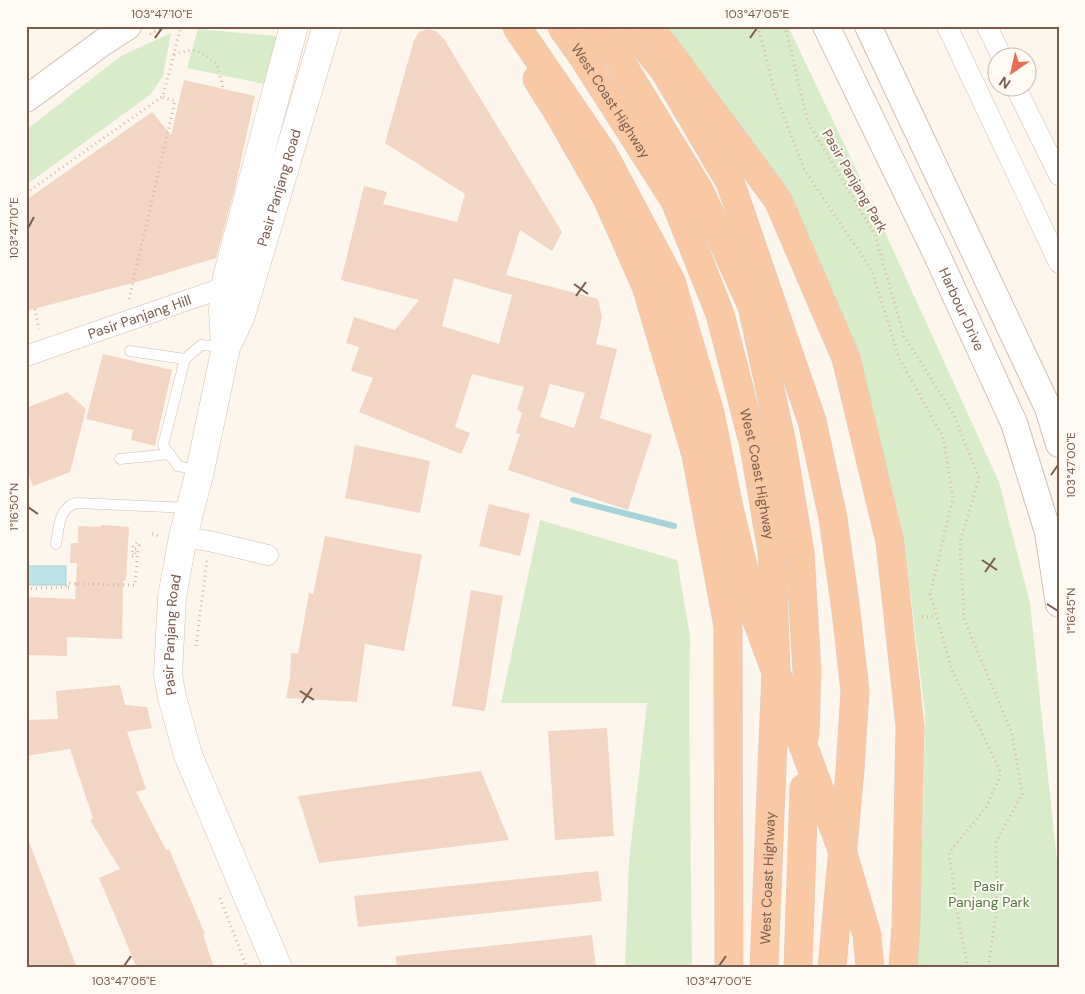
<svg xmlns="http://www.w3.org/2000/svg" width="1085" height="994" viewBox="0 0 1085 994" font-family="'DM Sans',sans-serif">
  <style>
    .green { fill: #d8ecc9 }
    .water { fill: #bfe3e8; stroke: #a5d3da }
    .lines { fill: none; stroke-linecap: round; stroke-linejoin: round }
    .stream { stroke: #a5d3da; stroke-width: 6 }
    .building { fill: #f3d5c3; fill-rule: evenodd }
    .service-casing { stroke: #d1beb0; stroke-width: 11 }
    .minor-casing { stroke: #d1beb0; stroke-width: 21 }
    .tertiary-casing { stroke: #d1beb0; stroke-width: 28 }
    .secondary-casing { stroke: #d6c0b0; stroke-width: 29 }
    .trunk-casing { stroke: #dad1cd; stroke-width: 29 }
    .path { stroke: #d9b8a5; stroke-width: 3; stroke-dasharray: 1 4; stroke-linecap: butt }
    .service { stroke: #fff; stroke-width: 10 }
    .minor { stroke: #fff; stroke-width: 20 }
    .tertiary { stroke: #fff; stroke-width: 26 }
    .secondary { stroke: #fff; stroke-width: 28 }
    .trunk { stroke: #f9c8a4; stroke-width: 28 }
    .trunk-bridge-casing { stroke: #dad1cd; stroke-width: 29; stroke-linecap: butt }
    .trunk-bridge { stroke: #f9c8a4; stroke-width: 28 }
    .ticks { fill: none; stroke: #7a5c4d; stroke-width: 2 }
    .labels { text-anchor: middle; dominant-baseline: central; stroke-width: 4; stroke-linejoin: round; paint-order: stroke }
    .street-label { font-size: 14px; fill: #7a5c4d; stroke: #fffaf3 }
    .park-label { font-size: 14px; fill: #537a41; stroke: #fffaf3 }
    .neatline { fill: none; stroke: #7a5c4d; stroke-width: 2 }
    .ticks-label { font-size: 12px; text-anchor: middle; fill: #7a5c4d }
  </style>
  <rect width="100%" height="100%" fill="#fdf6ec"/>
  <g class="green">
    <path d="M654,26h134l69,145 142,311 31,121 29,278v87h-146l10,-140 2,-114 -21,-177 -27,-109 -23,-76 -48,-116z"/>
    <path d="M198,29l79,7 -13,48 -77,-16z"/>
    <path d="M171,33l-8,43 -12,18 -125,91v-55l95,-74z"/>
    <path d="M540,520l137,40 13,76 -1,67 3,265h-67l4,-107 18,-158h-146z"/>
  </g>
  <rect class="water" x="26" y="566" width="40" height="19"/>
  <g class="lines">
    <path class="stream" d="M573,500l101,26"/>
  </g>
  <g class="building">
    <path d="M427,29l9,2 8,8 118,193 -10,19 -32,-21 -14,45 92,24 4,18 -6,27 21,5 -17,69 52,17 -24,75 -120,-40 12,-36 -4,-1 6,-20 -5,-4 7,-22 -52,-13 -17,53 15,6 -9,21 -102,-42 14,-34 -22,-7 8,-24 -13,-4 8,-26 41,13 24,-30 -78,-20 23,-94 23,6 -4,12 74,18 8,-28 -80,-51 29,-103 5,-8zM454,278l58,17 -13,49 -57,-18zM550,384l35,9 -11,35 -34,-11z"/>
    <path d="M184,80l71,16 -20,92 -19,70 -76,23 -114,30v-111l126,-88 19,23z"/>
    <path d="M103,354l69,16 -17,76 -24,-6 2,-10 -47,-11z"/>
    <path d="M67,392l19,17 -16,63 -37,14 -7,-17v-61z"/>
    <path d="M355,445l75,16 -10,52 -75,-15z"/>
    <path d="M489,504l41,10 -10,42 -41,-10z"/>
    <path d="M101,525l28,2 -3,54h-3l-1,58 -55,-2v19l-41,-1v-58l49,2 2,-36h-7l1,-20h7v-17l23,1z"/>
    <path d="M325,536l97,19 -18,96 -39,-7 -8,58 -71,-4 4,-20 1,-25 7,1 11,-61 4,1z"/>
    <path d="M471,590l32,6 -18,115 -33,-5z"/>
    <path d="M120,685l5,20 22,2 5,21 -25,4 19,57 -10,3 30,58 3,-1 36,85h-2l11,34h-77l-38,-90 21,-9 -30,-49 3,-2 -23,-69 -44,7v-36l32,-1 -2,-28z"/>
    <path d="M607,728l7,108 -59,4 -7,-109z"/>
    <path d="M481,771l28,69 -190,23 -21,-67z"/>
    <path d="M28,839l49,129h-51v-128z"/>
    <path d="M598,871l4,30 -244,26 -4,-31z"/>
    <path d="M592,935l4,33h-199l-1,-12z"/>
  </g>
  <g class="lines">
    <defs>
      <g id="service">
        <path d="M130,351l55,8"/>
        <path d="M120,459l50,-5"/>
        <path d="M199,471l-21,-5 -15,-21 22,-86 16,-14 24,2"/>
        <path d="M56,544c3,-15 2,-37 21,-41l113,5"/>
      </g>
      <g id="minor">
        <path d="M947,26l112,237"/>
        <path d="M987,26l15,32"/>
        <path d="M1016,88l43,87"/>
        <path id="s1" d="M26,356l211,-73"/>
        <path d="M183,537l26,4 59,14"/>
      </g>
      <g id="tertiary">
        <path id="s2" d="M826,26l110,227 78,170 34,109 11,72"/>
        <path d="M868,26l180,382 11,36"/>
        <path d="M26,99l76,-56 26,-17"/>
      </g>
      <g id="secondary">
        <path d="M225,346l-2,-36 4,-33 67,-251"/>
        <path id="s3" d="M278,968l-90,-213 -16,-58 -4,-22 4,-78 11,-60 17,-66 26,-124 15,-32 86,-289"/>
      </g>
      <g id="trunk">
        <path d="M628,26l36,44 66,112 82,239 21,97 13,93 9,80 -5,79 -18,198"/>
        <path d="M537,79l22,35 48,84 39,88 50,169 32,171 1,342"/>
        <path id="s4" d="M764,968l7,-177"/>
        <path d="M798,968l6,-180"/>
      </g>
    </defs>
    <use href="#service" class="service-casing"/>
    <use href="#minor" class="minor-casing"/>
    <use href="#tertiary" class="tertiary-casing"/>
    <use href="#secondary" class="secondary-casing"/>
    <use href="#trunk" class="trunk-casing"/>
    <g class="path">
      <path d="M758,26l17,67 29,76 68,102 27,87 44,79 10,61 -23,96 22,76 49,103 -14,33 -38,47 10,70 9,45"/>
      <path d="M785,26l23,96 67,113 29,101 49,77 26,65 -19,64 4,77 48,114 10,61 -26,48 1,66 -9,60"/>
      <path d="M150,34l7,-4 16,-4"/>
      <path d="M174,55c23,-9 24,-4 43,9l6,24"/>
      <path d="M26,193l137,-97 18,-70"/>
      <path d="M129,299l46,-198 -12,-4"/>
      <path d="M35,309l4,20"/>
      <path d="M152,534l7,2"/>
      <path d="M78,584l57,1 3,-36h-3v7h-3l1,-9 4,-5 2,3 -1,4"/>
      <path d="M69,587h-4l4,-4 9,1 -6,2"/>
      <path d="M26,589l39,-2"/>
      <path d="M922,617l14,-1"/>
      <path d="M196,646l11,-86"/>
      <path d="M220,898l27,70"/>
    </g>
    <use href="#service" class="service"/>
    <use href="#minor" class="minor"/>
    <use href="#tertiary" class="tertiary"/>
    <use href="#secondary" class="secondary"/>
    <use href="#trunk" class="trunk"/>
    <defs>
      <g id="trunk-bridge">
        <path d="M516,26l88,129 67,126 39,132 20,99 24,101 88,237 25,85 3,33"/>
        <path id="s5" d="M561,26l22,31 92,144 45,113 34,132 18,106 4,120 -5,119"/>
        <path d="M595,26l24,33 81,133 52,114 30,138 18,108 7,119 -2,65"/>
        <path d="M648,26l18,22 112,152 68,158 44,184 20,184 -4,200 -3,42"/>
      </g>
    </defs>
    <use href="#trunk-bridge" class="trunk-bridge-casing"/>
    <use href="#trunk-bridge" class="trunk-bridge"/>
  </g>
  <path class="ticks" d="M155,38l7,-10M750,38l7,-10M28,228l6,-11M574,284l14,10M576,296l10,-14M1051,475l7,-10M28,507l10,7M982,560l15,10M985,572l10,-14M1047,604l11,7M300,691l14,9M302,703l10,-15M124,966l7,-10M719,966l7,-10"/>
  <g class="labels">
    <g class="street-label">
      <text stroke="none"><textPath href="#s5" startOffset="90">West Coast Highway</textPath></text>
      <text transform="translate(855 181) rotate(60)">Pasir Panjang Park</text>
      <text stroke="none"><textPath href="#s3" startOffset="816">Pasir Panjang Road</textPath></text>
      <text stroke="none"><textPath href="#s2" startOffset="314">Harbour Drive</textPath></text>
      <text stroke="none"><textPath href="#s1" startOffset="120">Pasir Panjang Hill</textPath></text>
      <text stroke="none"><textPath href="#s5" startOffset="495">West Coast Highway</textPath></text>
      <text stroke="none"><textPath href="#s3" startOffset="354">Pasir Panjang Road</textPath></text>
      <text stroke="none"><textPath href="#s4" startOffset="90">West Coast Highway</textPath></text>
    </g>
    <g class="park-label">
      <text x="989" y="886">Pasir<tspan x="989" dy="16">Panjang Park</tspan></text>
    </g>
  </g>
  <rect width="1085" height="994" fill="none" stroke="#fffaf3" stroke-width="55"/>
  <g transform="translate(1012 72) rotate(214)"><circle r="24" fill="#fffaf3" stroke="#cabbb1"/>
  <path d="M0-4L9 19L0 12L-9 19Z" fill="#e76f51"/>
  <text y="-8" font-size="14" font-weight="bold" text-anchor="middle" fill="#7a5c4d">N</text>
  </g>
  <rect x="28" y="28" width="1030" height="938" class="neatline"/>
  <g class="ticks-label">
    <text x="162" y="18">103°47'10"E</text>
    <text x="757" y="18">103°47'05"E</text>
    <text transform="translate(14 228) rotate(-90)" y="4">103°47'10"E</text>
    <text transform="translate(1071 465) rotate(-90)" y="4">103°47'00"E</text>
    <text transform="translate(14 507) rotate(-90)" y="4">1°16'50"N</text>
    <text transform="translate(1071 611) rotate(-90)" y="4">1°16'45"N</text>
    <text x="124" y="985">103°47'05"E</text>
    <text x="719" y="985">103°47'00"E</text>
  </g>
</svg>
